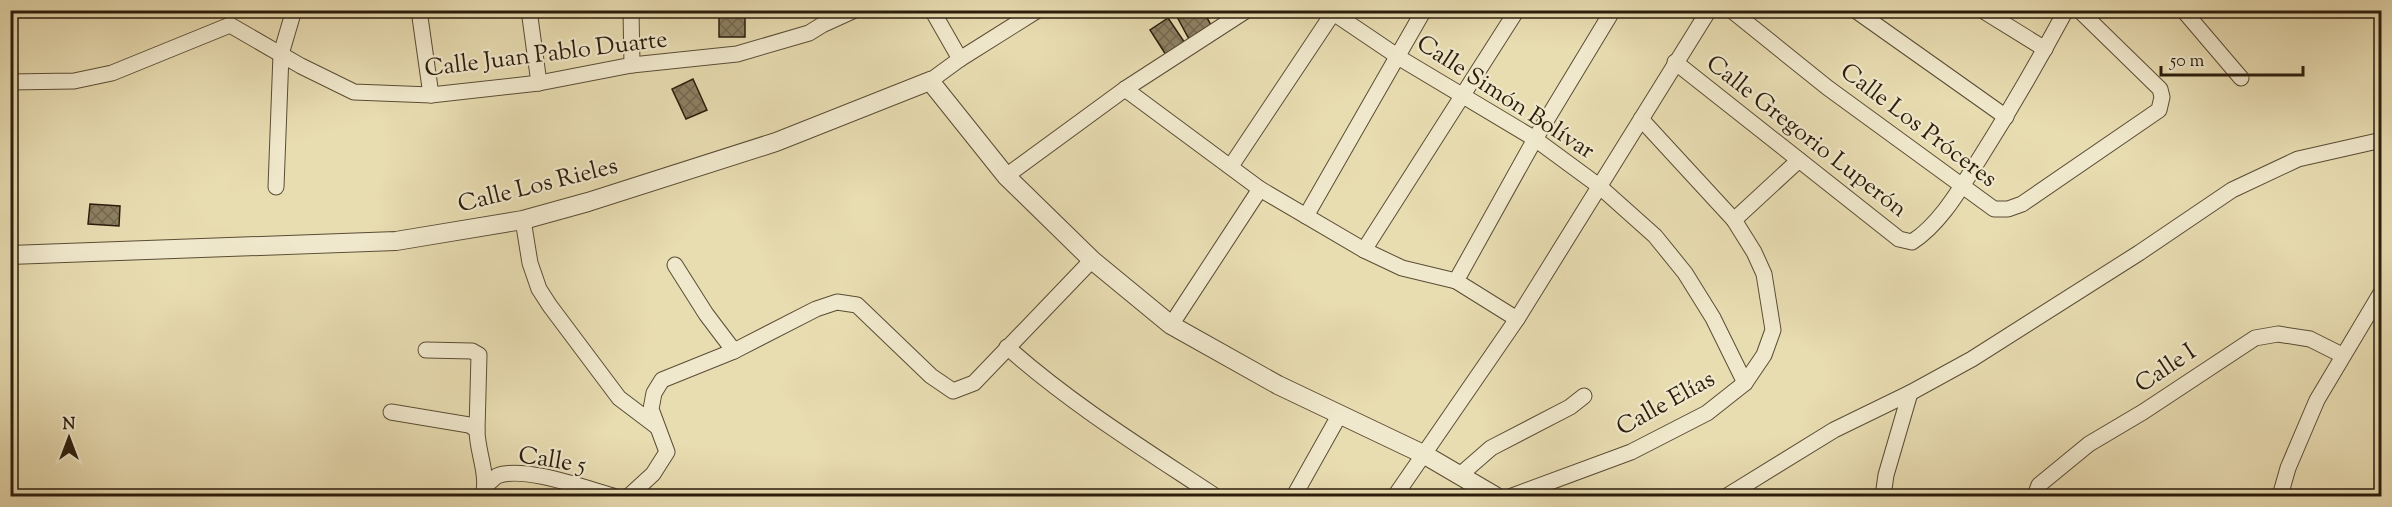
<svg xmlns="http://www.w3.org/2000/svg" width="2392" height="507" viewBox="0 0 2392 507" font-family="'Sorts Mill Goudy',serif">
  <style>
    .building { fill: url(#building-cross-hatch); stroke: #2b1d0c; stroke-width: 1.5 }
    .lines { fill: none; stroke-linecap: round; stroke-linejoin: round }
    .minor-casing { stroke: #5a4d35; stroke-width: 17 }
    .tertiary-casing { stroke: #5a4d35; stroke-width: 20 }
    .minor { stroke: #f0e8cc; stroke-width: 15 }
    .tertiary { stroke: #f0e8cc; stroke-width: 18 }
    .labels { text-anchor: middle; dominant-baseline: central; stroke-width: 4.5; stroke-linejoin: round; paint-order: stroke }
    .street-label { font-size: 24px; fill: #2b1d0c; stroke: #f0e8cc }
  </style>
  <defs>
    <pattern id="building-cross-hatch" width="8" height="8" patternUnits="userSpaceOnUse" patternTransform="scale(1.5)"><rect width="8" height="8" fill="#8d8062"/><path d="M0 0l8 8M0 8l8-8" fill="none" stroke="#73684f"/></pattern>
  </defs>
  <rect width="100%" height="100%" fill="#e8dcb1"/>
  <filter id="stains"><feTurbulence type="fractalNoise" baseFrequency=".00333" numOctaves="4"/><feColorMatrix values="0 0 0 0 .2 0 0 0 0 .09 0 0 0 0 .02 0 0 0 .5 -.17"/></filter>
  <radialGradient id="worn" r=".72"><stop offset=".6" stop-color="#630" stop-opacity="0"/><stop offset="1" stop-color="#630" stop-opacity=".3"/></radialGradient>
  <g class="building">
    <rect x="719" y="10" width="26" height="27"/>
    <path d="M1179,10h24l10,19 -23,12 -15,-28z"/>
    <path d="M1168,18l17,25 -19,12 -16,-25z"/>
    <path d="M693,79l14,31 -21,9 -14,-30z"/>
    <path d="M90,204l30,2 -1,20 -31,-2z"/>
  </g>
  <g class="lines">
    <defs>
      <g id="minor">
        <path d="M419,10l12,85"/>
        <path d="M529,10l10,73"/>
        <path d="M631,10l1,55"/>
        <path d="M932,10l28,49"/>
        <path d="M1329,10l74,50 132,79 64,47 56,50 30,37 28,45 32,65"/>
        <path d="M1731,10l97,78 166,121h14l14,-5 137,-94 3,-13 -2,-8 -81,-79"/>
        <path d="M1855,10l151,107"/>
        <path d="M1982,10l63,39"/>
        <path d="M2183,10l58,68"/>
        <path d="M230,25l71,41 53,26 77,3 108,-12 93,-18 105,-11 72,-21 13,-8 33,-15"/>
        <path d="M1675,62l224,177 13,3c28,-18 48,-53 66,-81 31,-49 60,-99 88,-151"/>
        <path d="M930,81l30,-22 78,-49"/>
        <path d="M10,82l64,-1 38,-8 118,-48"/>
        <path d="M1125,89l135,100 104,61 38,18 54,13 61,38"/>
        <path d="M1231,166l104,-156"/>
        <path d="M1006,176l119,-87 122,-79"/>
        <path d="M276,187l5,-133 13,-44"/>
        <path d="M1306,216l118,-206"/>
        <path d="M523,220l7,43 9,26 11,17 69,92 37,28"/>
        <path d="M1734,220l65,-60"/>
        <path d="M1364,250l153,-240"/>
        <path d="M675,265l31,49 28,37"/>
        <path d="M1456,281l79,-142 78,-129"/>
        <path d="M1171,325l89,-136"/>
        <path d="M1007,347c64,57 137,102 208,149"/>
        <path d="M426,350l46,1 7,4 -2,75"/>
        <path d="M391,412l78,13 8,5c0,22 12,45 6,66"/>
        <path d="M1460,475l31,-27 79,-41 14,-11"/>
        <path d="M486,485c3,-2 8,-7 11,-9 26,-11 90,13 116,20"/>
        <path d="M629,496l24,-22 14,-22 -16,-43 3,-16 8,-13 72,-29 82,-42 21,-7 20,3 74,71 22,15 21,-8 118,-123"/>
        <path d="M1294,496l46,-82"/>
        <path d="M1395,496l122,-177 192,-309"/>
        <path d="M1512,496l119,-44 76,-39 38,-30 19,-28 9,-25 -9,-56 -10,-22 -20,-32 -93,-101"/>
        <path d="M1727,496l107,-66 76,-37 62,-34 167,-106 93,-63 66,-31 84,-19"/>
        <path d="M1883,496l3,-21 24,-82"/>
        <path d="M2035,496l4,-11 50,-41 54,-32 112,-74 23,-4 32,5 32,16"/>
        <path d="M2280,496l8,-28 29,-68 65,-109"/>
      </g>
      <path id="tertiary" d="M10,255l386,-14 127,-21 65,-18 188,-60 154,-61 76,95 86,84 79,65 107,60 147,70 70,41"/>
    </defs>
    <use href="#minor" class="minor-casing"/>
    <use href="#tertiary" class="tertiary-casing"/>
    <use href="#minor" class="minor"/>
    <use href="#tertiary" class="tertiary"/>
  </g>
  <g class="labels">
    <g class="street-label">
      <text transform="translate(546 55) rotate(-7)">Calle Juan Pablo Duarte</text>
      <text transform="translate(1505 98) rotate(33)">Calle Simón Bolívar</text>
      <text transform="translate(1918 126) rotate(37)">Calle Los Próceres</text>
      <text transform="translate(1806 137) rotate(38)">Calle Gregorio Luperón</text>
      <text transform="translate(538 186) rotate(-14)">Calle Los Rieles</text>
      <text transform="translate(2166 369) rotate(-34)">Calle I</text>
      <text transform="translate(1666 404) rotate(-29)">Calle Elías</text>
      <text transform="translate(552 461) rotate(9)">Calle 5</text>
    </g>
  </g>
  <rect width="2392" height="507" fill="none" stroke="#e8dcb1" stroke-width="36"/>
  <rect x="12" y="12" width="2368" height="483" fill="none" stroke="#2b1d0c" stroke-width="3"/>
  <rect x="18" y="18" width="2356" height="471" fill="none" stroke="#2b1d0c" stroke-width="1.5"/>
  <g transform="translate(69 438)" stroke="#f0e8cc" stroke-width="4.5" paint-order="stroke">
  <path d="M0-4.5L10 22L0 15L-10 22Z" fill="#2b1d0c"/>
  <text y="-9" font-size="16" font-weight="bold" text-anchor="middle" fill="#2b1d0c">N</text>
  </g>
  <path d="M2161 66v9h142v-9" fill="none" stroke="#2b1d0c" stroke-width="3"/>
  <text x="2170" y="66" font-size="18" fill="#2b1d0c" stroke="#f0e8cc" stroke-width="4.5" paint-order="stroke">50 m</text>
  <rect width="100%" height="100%" filter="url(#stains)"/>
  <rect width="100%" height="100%" fill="url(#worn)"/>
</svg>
